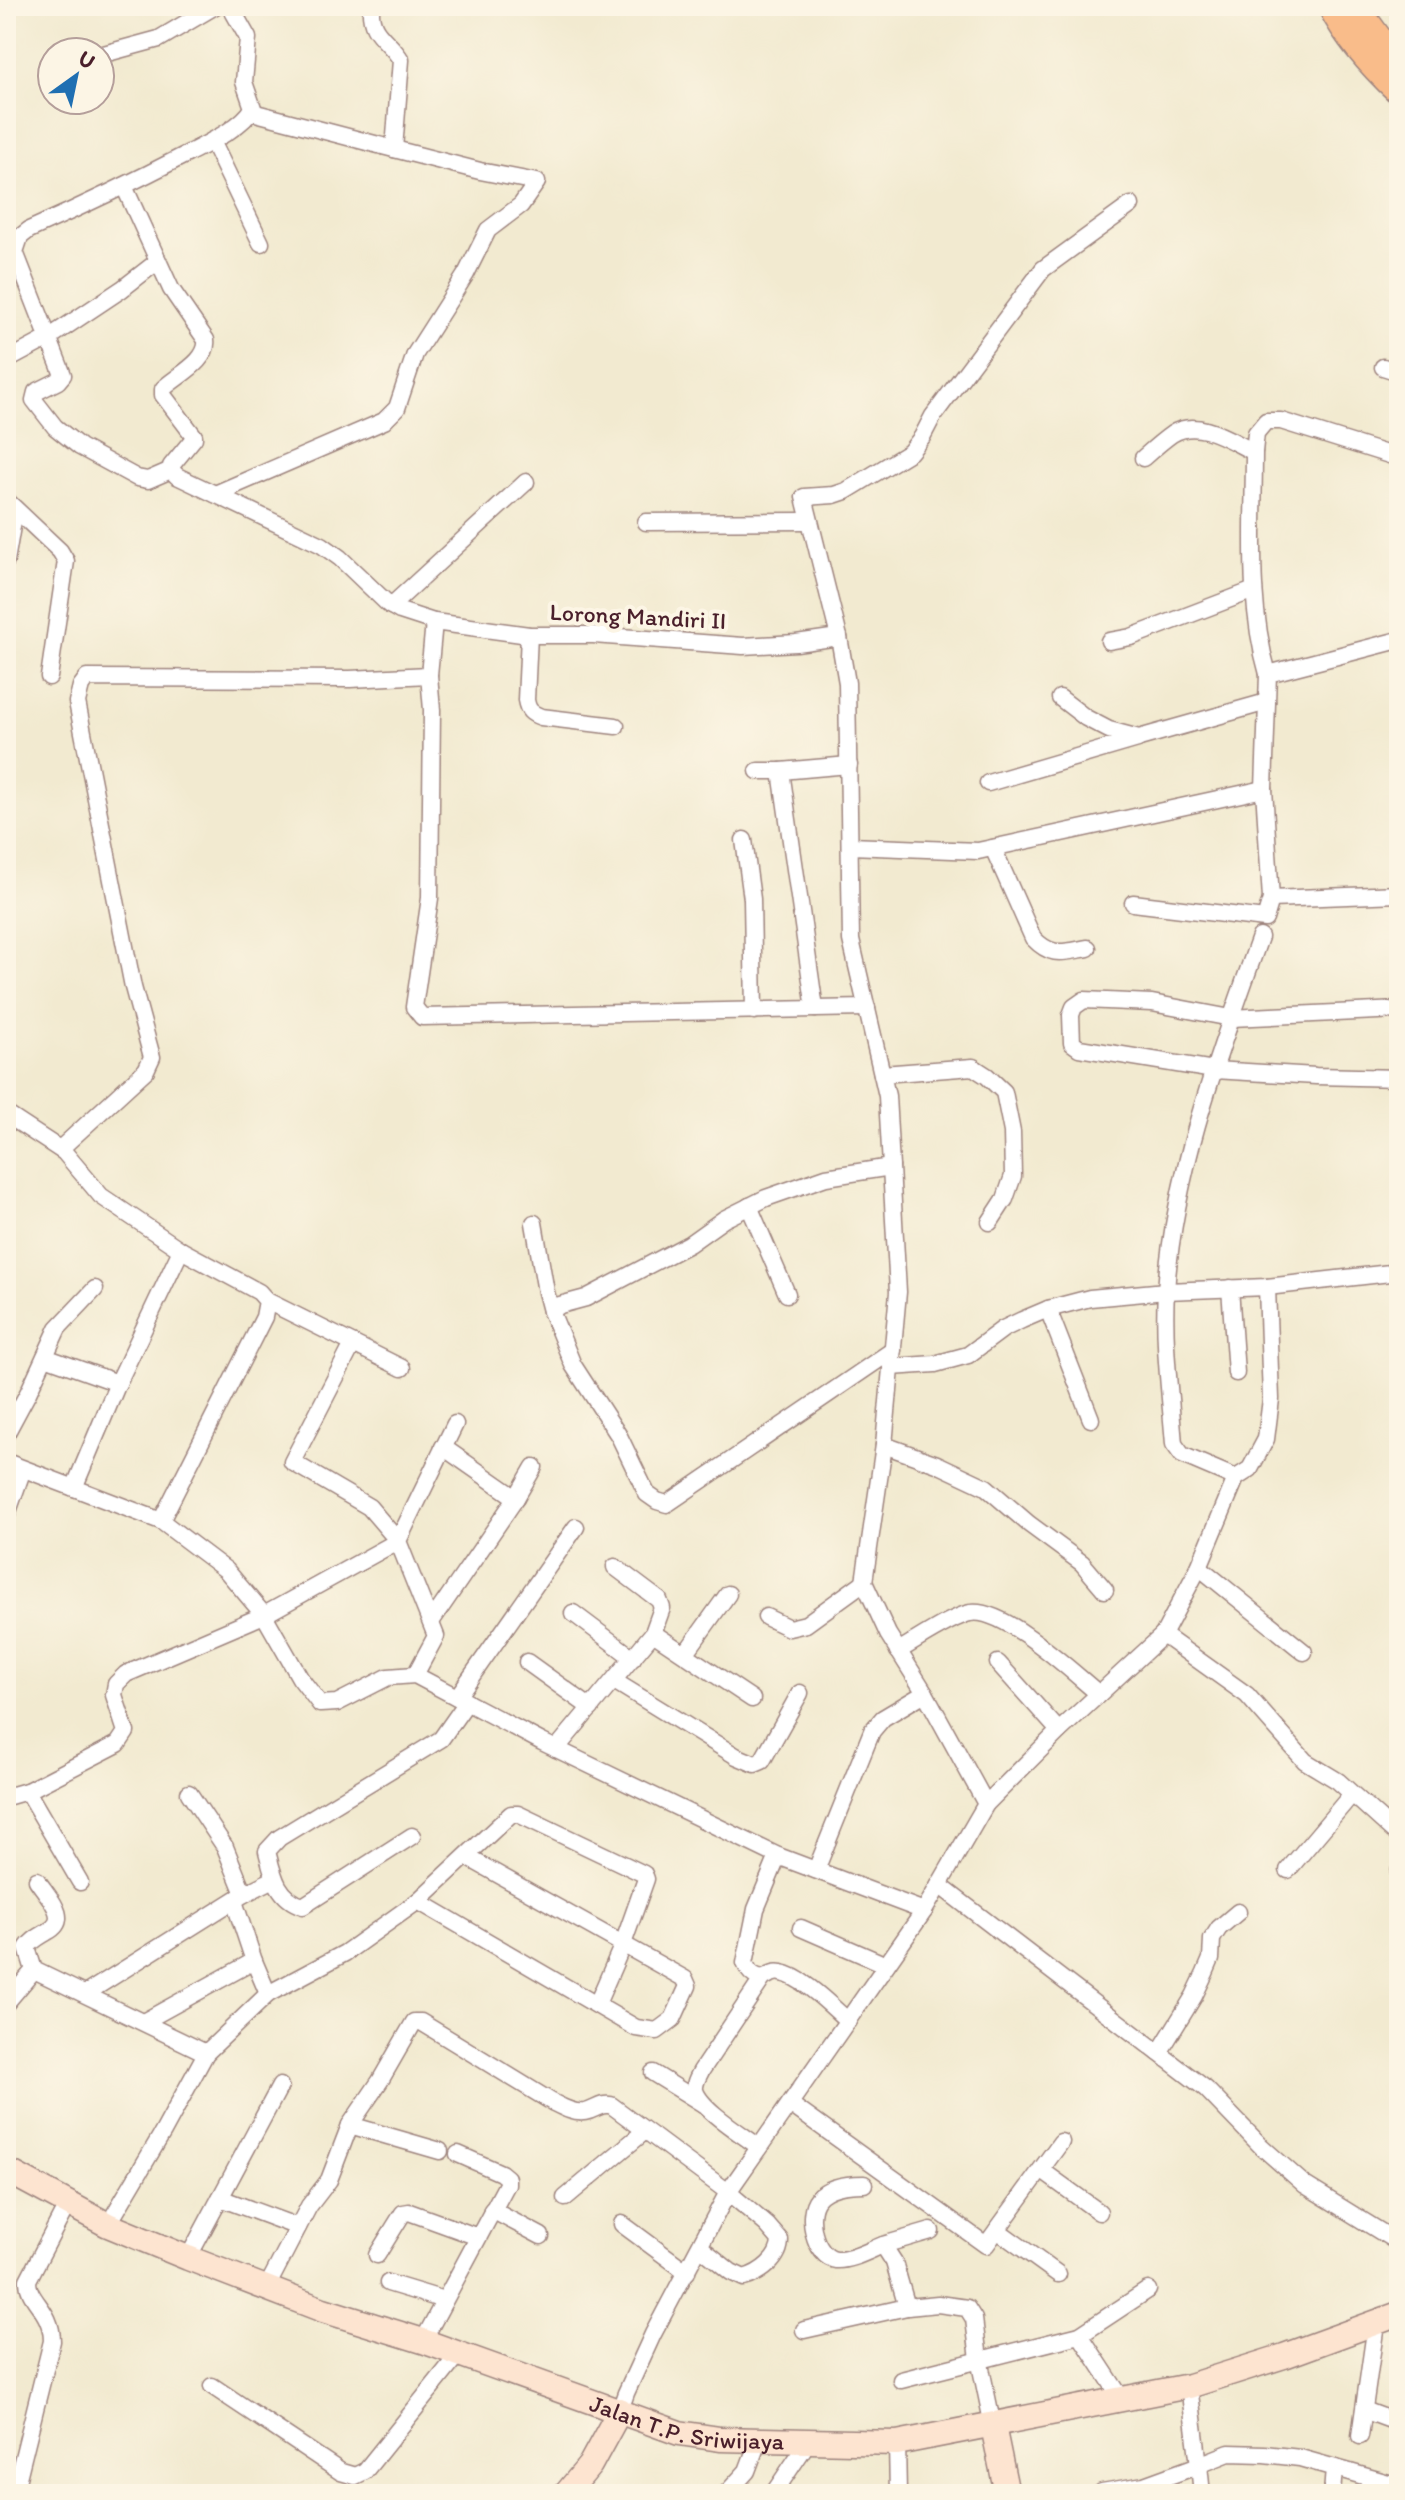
<svg xmlns="http://www.w3.org/2000/svg" width="1405" height="2500" viewBox="0 0 1405 2500" font-family="Itim,sans-serif">
  <style>
    .lines { fill: none; stroke-linecap: round; stroke-linejoin: round }
    .street-casing { stroke: #9e847e; stroke-width: 19 }
    .secondary-casing { stroke: #9e847e; stroke-width: 27 }
    .primary-casing { stroke: #9e847e; stroke-width: 29 }
    .street { stroke: #fff; stroke-width: 16 }
    .secondary { stroke: #fde4d0; stroke-width: 24 }
    .primary { stroke: #f9bc8a; stroke-width: 26 }
    .labels { text-anchor: middle; dominant-baseline: central; stroke-width: 8; stroke-linejoin: round; paint-order: stroke }
    .street-label { font-size: 24px; fill: #4a1f2b; stroke: #fcf5e5 }
  </style>
  <rect width="100%" height="100%" fill="#fcf5e5"/>
  <filter id="ink" filterUnits="userSpaceOnUse"><feTurbulence type="fractalNoise" baseFrequency=".0125" numOctaves="2"/><feDisplacementMap in="SourceGraphic" scale="16" xChannelSelector="R" yChannelSelector="G"/><feConvolveMatrix kernelMatrix="1 2 1 2 8 2 1 2 1" color-interpolation-filters="sRGB"/></filter>
  <filter id="wash" filterUnits="userSpaceOnUse"><feTurbulence type="fractalNoise" baseFrequency=".006" numOctaves="4" result="noise"/><feDisplacementMap in="SourceGraphic" scale="32" xChannelSelector="R" yChannelSelector="G"/><feGaussianBlur stdDeviation="1.8" result="paint"/><feColorMatrix in="noise" values="0 0 0 0 0 0 0 0 0 0 0 0 0 0 0 0 0 1.4 0 .05"/><feComposite in="paint" operator="in"/></filter>
  <g filter="url(#wash)">
    <rect width="100%" height="100%" fill="#f2ead0"/>
  </g>
  <g filter="url(#ink)">
    <g class="lines">
      <defs>
        <g id="street">
          <path d="M100,55l59,-16 56,-33"/>
          <path d="M252,112l142,37 7,-89c-13,-22 -32,-25 -30,-54"/>
          <path d="M212,141l49,102"/>
          <path d="M124,186l47,103 35,51c3,21 -30,36 -43,49v6l31,41v2l-23,28v4l6,6 145,69 18,13 48,46 12,7 34,11 95,13h64l150,11 53,-3 43,-6"/>
          <path d="M6,361l41,-22 75,-50 36,-28"/>
          <path d="M1383,367l16,5"/>
          <path d="M1143,458c9,-8 19,-17 29,-24 26,-17 59,7 82,18"/>
          <path d="M171,470l-23,10 -11,-2 -57,-31 -25,-20 -21,-27 2,-8 22,-11 5,-6 -48,-123 5,-15 9,-7c54,-24 106,-49 158,-76 19,-10 56,-27 66,-46l-9,-26 4,-44 -18,-32"/>
          <path d="M215,494l169,-73 13,-13 18,-54 51,-80 22,-44 33,-25 16,-23 -57,-11 -86,-22"/>
          <path d="M6,500l54,51 6,10 -17,116"/>
          <path d="M646,522l163,-1"/>
          <path d="M6,561l9,-52"/>
          <path d="M391,606l135,-124"/>
          <path d="M434,622l-5,53 3,35 -2,188 -16,109 8,10 445,-9"/>
          <path d="M529,635l-3,65c2,11 5,13 15,17l75,9"/>
          <path d="M1109,641l22,-4 123,-47"/>
          <path d="M1268,674c-21,-72 -14,-148 -14,-222l2,-19 10,-12h15l118,37"/>
          <path d="M1060,698l26,20 23,12 30,8 128,-36"/>
          <path d="M758,771h23l68,-6"/>
          <path d="M781,771l34,238"/>
          <path d="M988,783l150,-44"/>
          <path d="M744,840l8,59 2,112"/>
          <path d="M850,846l128,5 286,-62"/>
          <path d="M993,848l40,90c19,20 30,14 55,10"/>
          <path d="M1271,899l128,-5"/>
          <path d="M1133,903l132,16 6,-20 -7,-110 4,-115 131,-34"/>
          <path d="M1399,1010l-168,8 -79,-15 -68,-3 -10,7 -3,8 1,28 7,5 135,22 102,6 83,2"/>
          <path d="M882,1074l91,-7 14,9 17,16 8,40 1,44 -8,23 -15,23"/>
          <path d="M6,1114l58,38 37,44 80,54 78,42 8,9 -3,16 -103,204"/>
          <path d="M60,1149l86,-79 6,-13 -19,-70 -56,-285 4,-16 6,-8 263,1 79,-4"/>
          <path d="M891,1167l-65,10 -60,21 -42,21 -35,25 -103,54 -26,7 -9,6 22,54 46,71 28,58 10,7 10,3 226,-154"/>
          <path d="M749,1206l38,88"/>
          <path d="M534,1223l12,69 5,19"/>
          <path d="M1230,1288l6,85"/>
          <path d="M267,1301l135,67"/>
          <path d="M1048,1309l43,110"/>
          <path d="M45,1357l73,26"/>
          <path d="M891,1367l44,-3 33,-9 35,-26 19,-9 26,-11 42,-11 76,-7 101,-4 132,-15"/>
          <path d="M6,1434l22,-41 30,-65 37,-39"/>
          <path d="M884,1445l53,19 49,23 43,37 53,39 23,27"/>
          <path d="M443,1447l73,51"/>
          <path d="M6,1462l155,59 65,49 38,45 36,63 20,26 17,-1 51,-26 27,-2 127,67 236,114 146,55"/>
          <path d="M1236,1478l-54,-23 -8,-11c-4,-51 -11,-102 -8,-153 8,-121 54,-241 94,-354"/>
          <path d="M74,1488l44,-105 63,-133"/>
          <path d="M6,1517l17,-48"/>
          <path d="M1199,1567l105,85"/>
          <path d="M573,1613l60,45"/>
          <path d="M766,1617l23,11 17,-4 58,-42"/>
          <path d="M431,1622l85,-124 18,-31"/>
          <path d="M653,1633l99,66"/>
          <path d="M1163,1635l84,60 58,66 33,20 61,55"/>
          <path d="M898,1651c18,-10 53,-34 72,-38 34,-6 102,59 129,81"/>
          <path d="M685,1654l43,-60"/>
          <path d="M527,1662l64,46"/>
          <path d="M998,1663l61,68"/>
          <path d="M415,1675l21,-39 -38,-95 57,-117"/>
          <path d="M614,1681l122,75 19,8 7,-3 38,-68"/>
          <path d="M457,1697l119,-170"/>
          <path d="M556,1749l97,-116 9,-25 -3,-8 -44,-33"/>
          <path d="M27,1791l53,91"/>
          <path d="M189,1793l36,54 19,47"/>
          <path d="M6,1797l21,-6 91,-47 8,-12 -12,-37 2,-11 10,-10 138,-59 134,-74 -29,-34 -77,-45 61,-118"/>
          <path d="M986,1804l-61,-111 -37,-59 -24,-52 20,-137 14,-153 -7,-125 -4,-71 -36,-156 -4,-257 -8,-46 -35,-140 30,-2 12,-4 64,-39 12,-15 11,-21 110,-147 88,-64"/>
          <path d="M412,1836l-109,70c-26,-8 -30,-31 -36,-55l12,-13 162,-99 26,-37"/>
          <path d="M816,1870l56,-139 11,-13 42,-25"/>
          <path d="M1288,1870l64,-76"/>
          <path d="M1399,1872v1"/>
          <path d="M37,1880c11,17 35,39 10,52 -8,5 -15,8 -20,16l7,22 172,83"/>
          <path d="M939,1885l267,204 56,58 43,38 94,58"/>
          <path d="M234,1901l20,60 14,33"/>
          <path d="M418,1901l218,127 21,3 16,-12 15,-33 -3,-7 -218,-122"/>
          <path d="M801,1928l85,37"/>
          <path d="M763,1978c-10,-1 -14,-6 -18,-15l11,-54 22,-53"/>
          <path d="M85,1994l159,-100 30,-15"/>
          <path d="M6,2003l28,-33"/>
          <path d="M143,2022l111,-61"/>
          <path d="M1159,2053l35,-57 11,-23 6,-14 1,-20 7,-11 19,-16"/>
          <path d="M653,2073l50,31"/>
          <path d="M790,2104l196,141 75,-103"/>
          <path d="M350,2125l90,26"/>
          <path d="M759,2147c-16,-12 -59,-38 -64,-57 -1,-7 3,-13 6,-19l62,-93c6,-3 11,-7 18,-5 21,3 51,34 67,48"/>
          <path d="M1041,2170l58,42"/>
          <path d="M864,2184c-15,0 -36,2 -46,14 -13,15 -4,59 18,62 15,1 34,-10 47,-15l11,17 13,45 31,-3 29,4 7,11 5,40 14,67"/>
          <path d="M220,2198l78,29"/>
          <path d="M565,2198l80,-67"/>
          <path d="M492,2210l49,26"/>
          <path d="M622,2224l65,48"/>
          <path d="M108,2225l55,-93 43,-79 62,-59 77,-41 73,-52 93,-87h7l126,60 2,5 -23,65 -26,60"/>
          <path d="M997,2230l61,44"/>
          <path d="M883,2245l48,-14"/>
          <path d="M377,2255l26,-42 6,-1 69,25"/>
          <path d="M188,2258l92,-172"/>
          <path d="M388,2283l56,17"/>
          <path d="M267,2287l42,-81 20,-26 21,-55 30,-44 34,-59h7l131,80c10,5 22,12 33,10 11,-2 15,-9 26,-7l117,87 39,33 13,15c0,19 -19,33 -36,38l-13,-6 -31,-25"/>
          <path d="M804,2330l103,-23"/>
          <path d="M1080,2335l42,64"/>
          <path d="M423,2341l84,-157v-6l-6,-5 -43,-19"/>
          <path d="M901,2380l179,-45 68,-45"/>
          <path d="M212,2386l129,86 14,4 10,-5 94,-117"/>
          <path d="M1189,2386l10,79 30,-12 35,1 36,4 99,28"/>
          <path d="M620,2410l6,-17 27,-59 75,-142 196,-281 62,-107 73,-73 104,-96 36,-68 37,-89 14,-9 16,-30 5,-40 -4,-112"/>
          <path d="M1364,2410l35,13"/>
          <path d="M1360,2436l16,-112"/>
          <path d="M897,2443l1,51"/>
          <path d="M1102,2492l42,-7 55,-20 3,29"/>
          <path d="M14,2494l38,-153c0,-32 -25,-40 -24,-61l39,-75"/>
          <path d="M726,2494l21,-23 12,-32"/>
          <path d="M773,2494l35,-52"/>
          <path d="M1332,2494l2,-26"/>
        </g>
        <g id="secondary">
          <path id="s1" d="M6,2170l102,55 80,33 135,52 100,31 256,92 41,6 177,4 292,-57 95,-30 115,-42"/>
          <path d="M993,2426l14,68"/>
          <path d="M566,2494l24,-29 30,-55"/>
        </g>
        <g id="primary">
          <path d="M1331,6c17,33 41,60 68,85"/>
          <path d="M1355,6l35,48 9,9"/>
        </g>
      </defs>
      <use href="#street" class="street-casing"/>
      <use href="#secondary" class="secondary-casing"/>
      <use href="#primary" class="primary-casing"/>
      <use href="#street" class="street"/>
      <use href="#secondary" class="secondary"/>
      <use href="#primary" class="primary"/>
    </g>
  </g>
  <g class="labels">
    <g class="street-label">
      <text transform="translate(638 616) rotate(3)">Lorong Mandiri II</text>
      <text stroke="none"><textPath href="#s1" startOffset="730">Jalan T.P. Sriwijaya</textPath></text>
    </g>
  </g>
  <rect width="1405" height="2500" fill="none" stroke="#fcf5e5" stroke-width="32"/>
  <g transform="translate(76 76) rotate(33)"><circle r="38" fill="#fcf5e5" stroke="#b59f9b" stroke-width="2"/>
  <path d="M0-6L14 30L0 20L-14 30Z" fill="#1f6fb2"/>
  <text y="-12" font-size="22" font-weight="bold" text-anchor="middle" fill="#4a1f2b">U</text>
  </g>
</svg>
